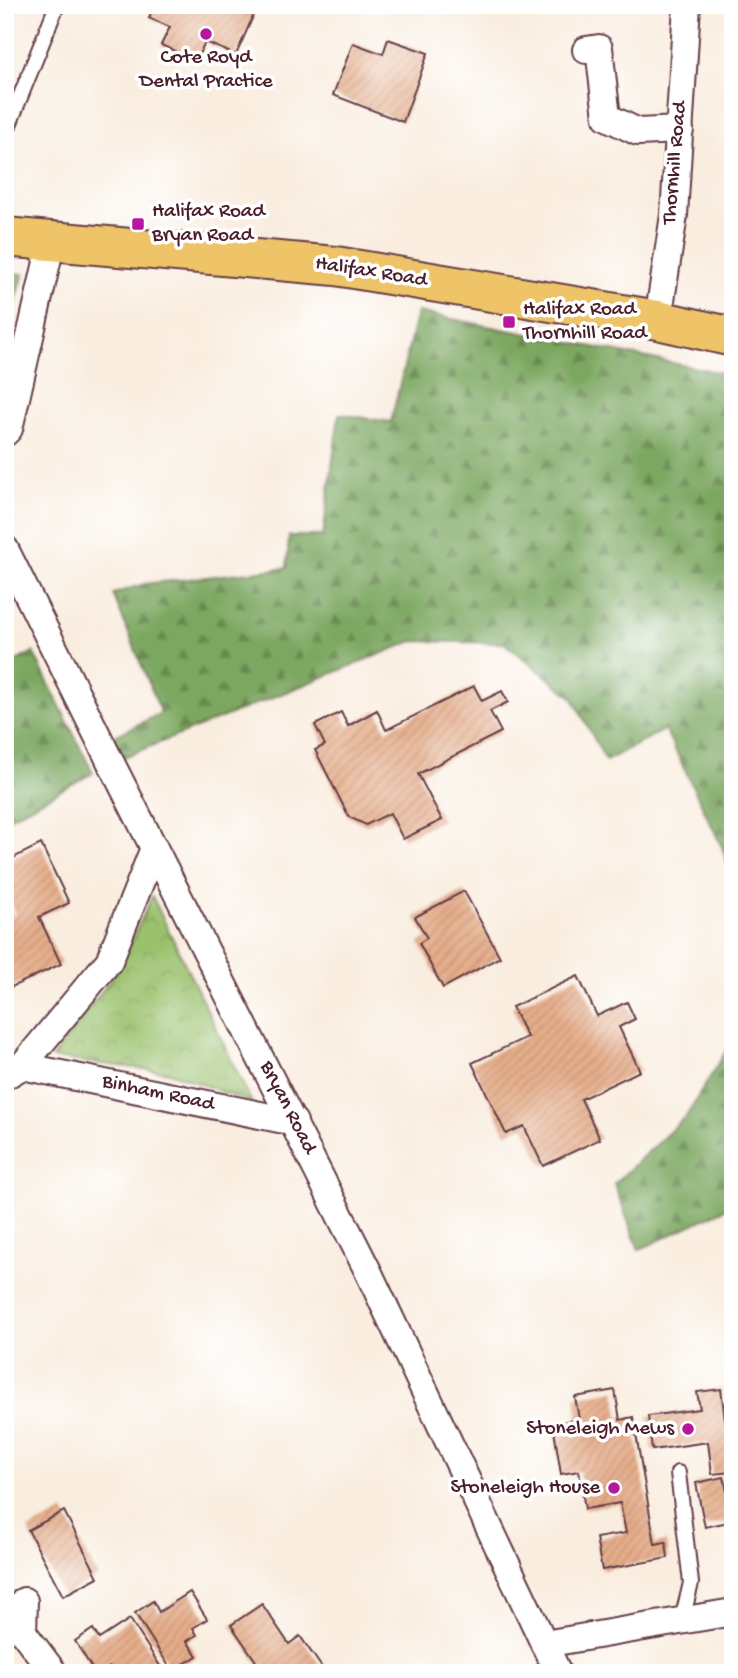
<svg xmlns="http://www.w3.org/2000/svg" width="738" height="1678" viewBox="0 0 738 1678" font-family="'Gochi Hand',sans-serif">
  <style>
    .forest { fill: url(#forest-firs); stroke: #626346; stroke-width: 2 }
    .park { fill: url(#park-crowns); stroke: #72704c; stroke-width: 2 }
    .building { fill: url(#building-hatch) }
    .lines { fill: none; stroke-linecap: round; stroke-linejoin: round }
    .service-casing { stroke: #643e46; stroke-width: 18 }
    .minor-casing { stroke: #643e46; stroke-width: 30 }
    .trunk-casing { stroke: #643e46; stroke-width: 42 }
    .service { stroke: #fff; stroke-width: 14 }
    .minor { stroke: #fff; stroke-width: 26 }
    .trunk { stroke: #efc469; stroke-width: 38 }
    .poi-dot { fill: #b5179e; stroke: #fff; stroke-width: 2.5 }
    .labels { text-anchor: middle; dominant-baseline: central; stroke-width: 7; stroke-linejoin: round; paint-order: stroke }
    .poi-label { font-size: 21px; fill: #4a1f2b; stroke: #fff; text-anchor: start }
    .street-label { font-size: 21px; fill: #4a1f2b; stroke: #fff }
  </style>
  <defs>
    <pattern id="forest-firs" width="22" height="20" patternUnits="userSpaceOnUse" patternTransform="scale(1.75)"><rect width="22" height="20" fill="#7ba760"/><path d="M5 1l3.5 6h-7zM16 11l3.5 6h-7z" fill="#67874f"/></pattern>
    <pattern id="park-crowns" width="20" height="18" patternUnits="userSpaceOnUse" patternTransform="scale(1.75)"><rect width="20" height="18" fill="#9ac16c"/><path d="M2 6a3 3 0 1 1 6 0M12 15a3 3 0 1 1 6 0" fill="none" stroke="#86a55e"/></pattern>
    <pattern id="building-hatch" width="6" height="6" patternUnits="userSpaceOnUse" patternTransform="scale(1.75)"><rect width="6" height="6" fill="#e5ad8a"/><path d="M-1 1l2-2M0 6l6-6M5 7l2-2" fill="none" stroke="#c69477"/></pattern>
  </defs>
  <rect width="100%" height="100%" fill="#fff"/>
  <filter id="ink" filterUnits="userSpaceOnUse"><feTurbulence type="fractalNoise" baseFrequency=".0143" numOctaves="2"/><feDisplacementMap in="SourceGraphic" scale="14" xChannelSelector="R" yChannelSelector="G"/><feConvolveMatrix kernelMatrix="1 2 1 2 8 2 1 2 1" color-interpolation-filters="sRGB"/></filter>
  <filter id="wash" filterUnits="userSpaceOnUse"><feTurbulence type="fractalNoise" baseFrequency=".00686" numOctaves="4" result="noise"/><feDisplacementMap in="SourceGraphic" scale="28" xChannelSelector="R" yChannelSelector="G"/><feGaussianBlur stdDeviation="1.57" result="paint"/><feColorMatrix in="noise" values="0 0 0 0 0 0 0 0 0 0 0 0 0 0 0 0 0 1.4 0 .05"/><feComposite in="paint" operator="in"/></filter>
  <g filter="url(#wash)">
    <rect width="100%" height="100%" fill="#f9eddf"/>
    <g class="forest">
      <path d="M5,273l19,1 -19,60z"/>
      <path d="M417,312l316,63v506l-11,-34 -57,-118 -59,32 -34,-64 -68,-54 -91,-2 -289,116 -11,-20 48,-24 -48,-119 31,-10 143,-16 2,-32h34l16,-122 52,8z"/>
      <path d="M33,652l60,121 -88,47v-153z"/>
      <path d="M733,1040v165l-94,45 -25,-66 72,-68z"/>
    </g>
    <path class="park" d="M152,896l100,207 -83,-31 -117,-14 68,-91z"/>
    <g id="blocks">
      <g class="building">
        <path d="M154,5h104l-22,50 -31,-13 -9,18 -35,-15 9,-18 -21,-9z"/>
        <path d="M388,39l40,14 -25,69 -70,-27 20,-52 30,11z"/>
        <path d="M474,686l8,15 20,-10 6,11 -18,9 11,21 -83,42 24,46 -39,19 -13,-26 -24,12 -17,-8 -34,-67 10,-5 -10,-20 26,-13 7,14 29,-16 9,20z"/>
        <path d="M41,844l28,59 -30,14 22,47 -56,26v-71l10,-5 -10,-20v-32z"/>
        <path d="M464,891l36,66 -57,31 -24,-45 8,-5 -12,-21z"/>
        <path d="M578,976l19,40 30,-14 8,17 -16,8 21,44 -59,28 19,40 -57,27 -19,-40 -18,8 -34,-71 55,-26 -15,-30z"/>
        <path d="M721,1389l11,83 -20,2 -4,-32 -56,8 -4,-34 52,-7 -3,-17z"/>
        <path d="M615,1390l5,30 13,-3 22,127 11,-2 2,16 -66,12 -6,-32 30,-5 -6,-30 -35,6 -6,-38 -18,3 -8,-50 26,-5 -4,-22z"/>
        <path d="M724,1477l9,44 -28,6 -9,-44z"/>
        <path d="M64,1511l34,66 -35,19 -35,-66z"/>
        <path d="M190,1592l17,27 -14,9 4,7 -10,6 10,15 -25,15 -37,-58 18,-12 6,11z"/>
        <path d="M262,1604l27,40 11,-8 23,33 -6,4h-53l-33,-48z"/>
        <path d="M130,1619l30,47 -10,7h-18l-4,-7 -10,7h-5l-3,-6 -9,6h-6l-20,-32 18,-12 6,10z"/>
      </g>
    </g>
  </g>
  <g filter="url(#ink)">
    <use href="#blocks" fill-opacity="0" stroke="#643e46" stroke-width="2"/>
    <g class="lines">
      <defs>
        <g id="service">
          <path d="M5,135l52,-130"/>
          <path d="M678,1473l13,110 -9,37"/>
        </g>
        <g id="minor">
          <path d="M586,50l13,-2 8,69 31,15 42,-2"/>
          <path d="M658,320l16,-105 13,-210"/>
          <path d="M5,433l4,-4 43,-189"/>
          <path d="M5,549l106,214 256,506 191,404"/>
          <path d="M22,1066l272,56"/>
          <path d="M5,1076l17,-10 87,-105 45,-113"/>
          <path d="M24,1601l-1,31 31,41"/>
          <path d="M544,1644l189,-32"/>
        </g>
        <path id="trunk" d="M5,237l331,29 322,54 75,17"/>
      </defs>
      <use href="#service" class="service-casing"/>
      <use href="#minor" class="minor-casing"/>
      <use href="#trunk" class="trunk-casing"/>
      <use href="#service" class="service"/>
      <use href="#minor" class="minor"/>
      <use href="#trunk" class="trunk"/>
    </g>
  </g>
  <g class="poi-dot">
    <circle cx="206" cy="34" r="7"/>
    <rect x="131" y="217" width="14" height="14" rx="3.5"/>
    <rect x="502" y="315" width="14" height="14" rx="3.5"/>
    <circle cx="688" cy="1429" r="7"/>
    <circle cx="614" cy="1488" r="7"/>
  </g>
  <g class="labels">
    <g class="poi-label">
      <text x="206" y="58" text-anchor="middle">Cote Royd<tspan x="206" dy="24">Dental Practice</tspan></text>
      <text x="152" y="212">Halifax Road<tspan x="152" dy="24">Bryan Road</tspan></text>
      <text x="523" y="310">Halifax Road<tspan x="523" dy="24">Thornhill Road</tspan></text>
      <text x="674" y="1429" text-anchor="end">Stoneleigh Mews</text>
      <text x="600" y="1488" text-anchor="end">Stoneleigh House</text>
    </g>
    <g class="street-label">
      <text transform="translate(676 163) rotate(-85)">Thornhill Road</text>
      <text transform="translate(371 273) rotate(9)">Halifax Road</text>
      <text transform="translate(158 1094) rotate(12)">Binham Road</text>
      <text transform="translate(287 1108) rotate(63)">Bryan Road</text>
    </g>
  </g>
  <rect width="738" height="1678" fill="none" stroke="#fff" stroke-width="28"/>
</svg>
